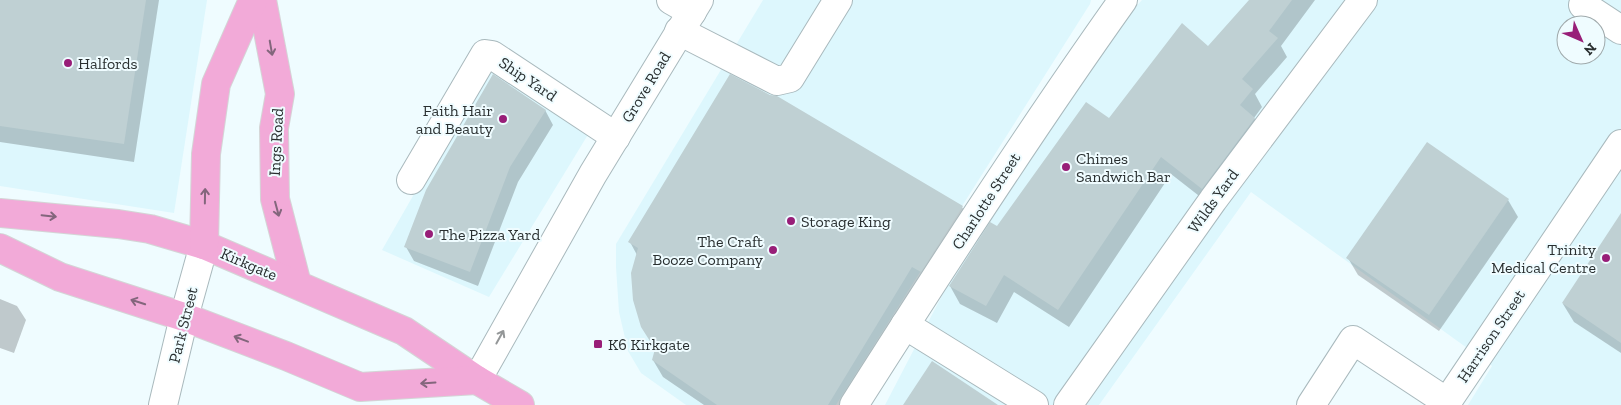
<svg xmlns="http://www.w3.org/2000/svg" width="1621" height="405" viewBox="0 0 1621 405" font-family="'Zilla Slab',serif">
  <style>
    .built { fill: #ddf7fd; fill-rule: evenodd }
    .shadow { fill: #0003 }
    .building { fill: #bfd0d3 }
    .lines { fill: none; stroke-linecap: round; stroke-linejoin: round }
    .minor-casing { stroke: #a9b9bd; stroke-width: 30 }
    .highway-casing { stroke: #d4d5d6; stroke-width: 30 }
    .minor { stroke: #fff; stroke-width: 28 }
    .highway { stroke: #f2aad8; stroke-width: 28 }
    .oneway { stroke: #83667c }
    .oneway2 { stroke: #949798 }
    .poi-dot { fill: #981e78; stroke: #effcff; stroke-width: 2 }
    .labels { text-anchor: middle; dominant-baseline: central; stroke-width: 4; stroke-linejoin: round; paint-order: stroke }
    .poi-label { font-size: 16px; fill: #292f30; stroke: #effcff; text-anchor: start }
    .street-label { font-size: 16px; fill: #292f30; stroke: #effcff }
  </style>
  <rect width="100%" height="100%" fill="#effcff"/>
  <g class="built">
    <path d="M0,0h207l-33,213 -174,-27z"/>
    <path d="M763,0h328l-1,4 -254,401h-150l-45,-32 -13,-22 -9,-39 -3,-45v-23z"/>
    <path d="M1142,0h479v405h-153l24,-39 -241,-174 -152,213h-214l63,-121 169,-256zM1566,25h30v30h-30z"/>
    <path d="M489,63l100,70 -100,164 -107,-47z"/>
  </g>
  <g class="shadow">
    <path d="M0,0h159l-25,162 -134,-20z"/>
    <path d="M1250,0h65l-34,46 6,11 -32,37 7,13 -8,11 11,18 -53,70 -41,-32 -102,153 -55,-35 -17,31 -37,-19 -10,-18 47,-58 113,-108 98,-72z"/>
    <path d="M770,96l7,1 185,110 10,17 -124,181h-144l-41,-28 -10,-17 3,-11 -19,-94 -7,-13z"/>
    <path d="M545,110l8,15 -35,57 -40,104 -64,-25 -8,-14z"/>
    <path d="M1508,200l10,17 -79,114 -81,-56 -10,-17z"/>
    <path d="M1621,216v137l-47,-31 -11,-18z"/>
    <path d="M0,299l17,7 9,14 -12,33 -14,-5z"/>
  </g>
  <g class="building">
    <path d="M0,0h146l-22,144 -124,-18z"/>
    <path d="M1249,0h43l-23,31 9,7 -36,41 11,10 -13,16 15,13 -53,71 -41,-32 -103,153 -54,-35 -18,31 -37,-20 41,-64 7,4 89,-124 23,16 73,-95 26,23z"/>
    <path d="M493,74l53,36 -36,57 -40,105 -66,-25 22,-57z"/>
    <path d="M730,74l40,21 7,1 186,110 -42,66 -9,-5 -84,138h-111l-65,-45 3,-11 -14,-22 -8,-27 -2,-27 7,-25 -10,-6z"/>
    <path d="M1427,142l82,57 -80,116 -83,-57z"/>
    <path d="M1621,213v130l-59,-40z"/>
    <path d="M932,361l66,44h-95z"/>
  </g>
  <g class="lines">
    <defs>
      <g id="minor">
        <path d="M671,0l21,12"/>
        <path d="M1583,5l38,25"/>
        <path d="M679,31l98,50 13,-3 48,-78"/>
        <path d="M411,180l74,-126 7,1 124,82"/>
        <path d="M905,325l129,80"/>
        <path d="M477,380l116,-206 106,-174"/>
        <path d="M163,405l21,-88 20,-72"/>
        <path d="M854,405c87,-137 175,-273 269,-405"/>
        <path d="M1068,405l145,-205 150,-200"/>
        <path d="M1311,405l42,-65 94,62"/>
        <path d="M1445,405l176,-261"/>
      </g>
      <g id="highway">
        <path d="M262,0l18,94 -6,34 1,71 22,85"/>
        <path d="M0,213l118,11 32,5 54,16 200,86 73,49 43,25"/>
        <path d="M204,245l2,-91 10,-70 37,-84"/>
        <path d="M0,248l60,29 124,40 102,39 74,31 117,-7"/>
      </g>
    </defs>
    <use href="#minor" class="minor-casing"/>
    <use href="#highway" class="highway-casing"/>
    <use href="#minor" class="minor"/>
    <use href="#highway" class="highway"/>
  </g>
  <defs><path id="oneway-shaft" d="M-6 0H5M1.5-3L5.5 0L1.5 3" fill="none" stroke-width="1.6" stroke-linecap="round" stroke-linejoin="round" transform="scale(1.25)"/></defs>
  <g class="oneway">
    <use href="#oneway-shaft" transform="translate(271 48) rotate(80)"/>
    <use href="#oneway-shaft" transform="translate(205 196) rotate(-89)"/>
    <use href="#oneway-shaft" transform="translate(277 209) rotate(75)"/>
    <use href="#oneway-shaft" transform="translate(49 216) rotate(6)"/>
    <use href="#oneway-shaft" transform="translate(138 302) rotate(-162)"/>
    <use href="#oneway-shaft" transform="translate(241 339) rotate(-159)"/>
    <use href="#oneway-shaft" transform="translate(428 383) rotate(176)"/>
  </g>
  <use class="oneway2" href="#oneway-shaft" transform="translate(500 337) rotate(-61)"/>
  <g class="poi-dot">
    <circle cx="68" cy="63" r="5"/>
    <circle cx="503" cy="119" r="5"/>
    <circle cx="1066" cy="167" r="5"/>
    <circle cx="791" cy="221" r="5"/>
    <circle cx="429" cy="234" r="5"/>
    <circle cx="773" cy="250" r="5"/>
    <circle cx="1606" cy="258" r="5"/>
    <rect x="593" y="339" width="10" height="10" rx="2.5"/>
  </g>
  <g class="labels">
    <g class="poi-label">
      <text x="78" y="63">Halfords</text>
      <text x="493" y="110" text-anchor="end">Faith Hair<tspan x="493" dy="18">and Beauty</tspan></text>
      <text x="1076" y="158">Chimes<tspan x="1076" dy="18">Sandwich Bar</tspan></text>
      <text x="801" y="221">Storage King</text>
      <text x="439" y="234">The Pizza Yard</text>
      <text x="763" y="241" text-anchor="end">The Craft<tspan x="763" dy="18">Booze Company</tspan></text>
      <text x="1596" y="249" text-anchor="end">Trinity<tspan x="1596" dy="18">Medical Centre</tspan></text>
      <text x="608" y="344">K6 Kirkgate</text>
    </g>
    <g class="street-label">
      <text transform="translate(528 79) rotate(34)">Ship Yard</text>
      <text transform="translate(646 87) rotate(-59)">Grove Road</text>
      <text transform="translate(276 142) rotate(-87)">Ings Road</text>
      <text transform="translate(986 201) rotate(-57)">Charlotte Street</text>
      <text transform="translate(1213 201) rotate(-54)">Wilds Yard</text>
      <text transform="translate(249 264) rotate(23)">Kirkgate</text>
      <text transform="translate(183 325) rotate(-76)">Park Street</text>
      <text transform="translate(1491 336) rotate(-56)">Harrison Street</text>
    </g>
  </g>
  <g transform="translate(1581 40) rotate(135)"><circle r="24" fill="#effcff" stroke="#a0aaac"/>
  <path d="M0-4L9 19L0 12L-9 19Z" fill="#981e78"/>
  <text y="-8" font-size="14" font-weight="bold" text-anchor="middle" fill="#292f30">N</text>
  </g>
</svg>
